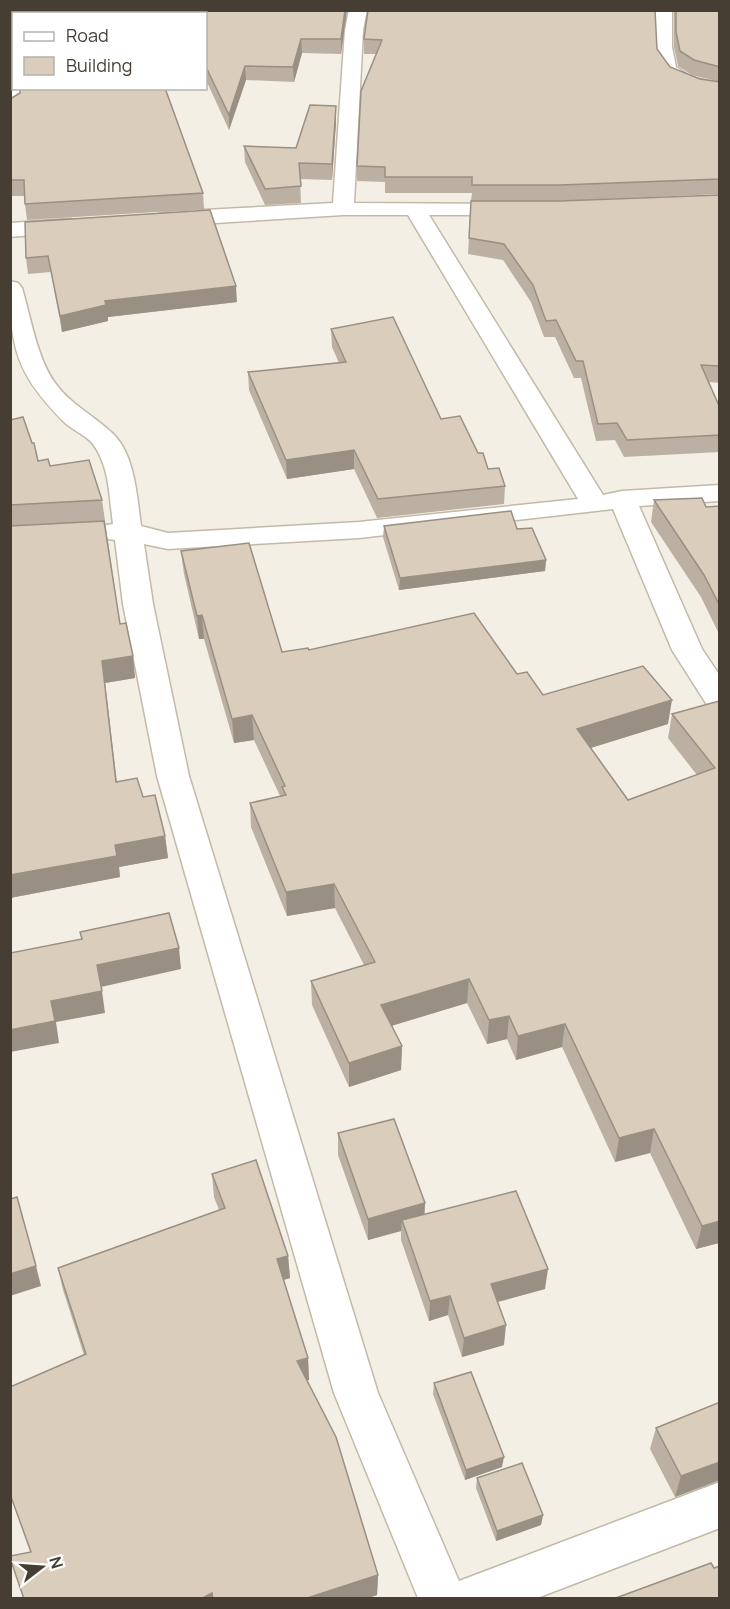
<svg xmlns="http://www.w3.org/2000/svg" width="730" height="1609" viewBox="0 0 730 1609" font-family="Manrope,sans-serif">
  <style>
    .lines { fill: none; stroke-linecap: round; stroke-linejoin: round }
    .minor-casing { stroke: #c3b9a8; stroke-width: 3 }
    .minor { fill: #fff; fill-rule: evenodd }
    .wall { fill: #bbb0a1 }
    .shaded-wall { fill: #999083 }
    .building { fill: #dacdbb; stroke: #999083; stroke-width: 1.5 }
  </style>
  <rect width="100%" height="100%" fill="#f4efe4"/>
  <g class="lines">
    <defs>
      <g id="minor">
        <path d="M349,10h18l-4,20 -9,173 168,1 3,5 -3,5 -8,1h-85l174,280 19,-4 98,-6v16l-81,5 63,143 18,27v35l-11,-3 -37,-58 -59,-141 -254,29 -191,11 -24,-5 9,60 36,172 189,617 81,188 261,-99v46l-183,70h-119l-84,-205 -177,-617 -34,-172 -8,-64 -15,-2 -4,-6 4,-6 13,-2c-4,-27 -3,-57 -20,-80 -7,-9 -21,-14 -29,-22 -48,-49 -54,-74 -54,-141l8,2 4,5c9,30 15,70 33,95 15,21 38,32 56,49 24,21 26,65 30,94l27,7 191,-11 219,-23 -170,-284h-65l-176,11 -8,-2 -3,-5 3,-5 8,-2 166,-9 12,-173z"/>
        <path d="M654,10h18v37l4,20 15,10 29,7v12c-66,-13 -67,-21 -66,-86z"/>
        <path d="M10,71l4,1v16h8l-2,20 -10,6z"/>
        <path d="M70,219l8,2 3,5 -3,5 -68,6v-14z"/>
      </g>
    </defs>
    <use href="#minor" class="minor-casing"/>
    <use href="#minor" class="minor"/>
  </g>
  <g class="wall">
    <path d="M10,10h337l-6,44 -39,-1 -8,29 -48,-2 -17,50 -23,-50v-66h-192v56h-4z"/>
    <path d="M674,10h46v72l-28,-7 -14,-9 -4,-19z"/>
    <path d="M364,39l293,10 13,18 30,12 20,3v112l-161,7h-88l1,-8h-87v-11l-28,-1v-15l19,-112h-12z"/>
    <path d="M10,99l193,94 1,16 -177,11 -3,-24h-14z"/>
    <path d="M336,122l-4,58 -32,-1 1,24 -36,2 -20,-43 -1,-16 52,2z"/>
    <path d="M720,195v188l-11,-1 11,26v44l-96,5 -9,-17 -19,1 -15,-63h-7l-19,-41h-11l-13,-35 -28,-42 -35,-6 3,-53h89z"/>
    <path d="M25,222l212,80 -129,15v4l-46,11 -11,-60 -23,2 -2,-16z"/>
    <path d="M331,329l110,90 37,34 10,16 17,17 -1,18 -127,14 -23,-49 -67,10 -38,-89 -1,-18 91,-9 -7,-16z"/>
    <path d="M10,420l28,41 12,5 52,34 18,124 13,32 2,22 -30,5 12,99 26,15 22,39 3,22 -49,9 1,10 -110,21z"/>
    <path d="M654,500l52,7 14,-1v130l-19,-39 -50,-75z"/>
    <path d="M384,526l133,3 29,31 -1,11 -146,19 -16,-53z"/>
    <path d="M181,551l101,101 27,-2 208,24 26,21 125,29 -77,24 37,52 69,-25 -29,-37 4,-24 48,-12v542l-1,-1 -23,6 -46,-96 -35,9 -53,-115 -46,13 -9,-21 -20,5 -20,-41 -76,23 11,20 -1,24 -52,17 -37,-82 -1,-24 53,-16 -29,-57 -48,8 -36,-89 -1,-24 30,-7 -26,-56 -20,3 -30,-104h-5l-15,-65z"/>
    <path d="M338,1133l87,70 -1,12 121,74 -47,13 6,43 -42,12 -14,-42 -19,6 -28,-81v-9l-33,9 -30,-85z"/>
    <path d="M212,1174l76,82 2,22 -6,2 24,78 1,22h-2l71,195 -1,20 -11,4h-342l6,-47 54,-197 -21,-65 -5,-22 161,-58 -5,-13z"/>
    <path d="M434,1383l68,84 -37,13 -32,-86z"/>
    <path d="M720,1402v79l-45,16 -25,-48 6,-21z"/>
    <path d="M477,1478l66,37 -2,10 -45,16 -20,-53z"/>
  </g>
  <g class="shaded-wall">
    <path d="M345,10h2l-6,44v-15z"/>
    <path d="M301,39l1,14 -8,29 -1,-15z"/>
    <path d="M245,66l1,14 -17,50v-15z"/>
    <path d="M336,106v16l-4,58v-16z"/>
    <path d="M236,286l1,16 -129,15v4l-46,11 -2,-16 45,-15z"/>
    <path d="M354,450v19l-67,10 -1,-19z"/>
    <path d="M546,560l-1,11 -146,19 1,-12z"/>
    <path d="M202,615l2,24h-5l-2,-23z"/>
    <path d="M133,656l2,22 -30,5 14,121 -17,-143z"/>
    <path d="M672,700l-4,24 -94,29 3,-24z"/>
    <path d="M252,715l2,25 -20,3 -2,-24z"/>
    <path d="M165,836l3,22 -49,9 1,10 -110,21v-23l105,-30z"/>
    <path d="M334,884l1,24 -48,8 -1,-24z"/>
    <path d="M179,948l2,21 -80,18 -4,-22z"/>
    <path d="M469,979l-2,24 -86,26v-24z"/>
    <path d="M102,991l3,22 -49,9 3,21 -49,9v-22l41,-29z"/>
    <path d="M509,1016l-2,23 -20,5 2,-24z"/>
    <path d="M565,1024l-3,23 -46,13 2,-24z"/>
    <path d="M402,1046l-1,24 -52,17v-24z"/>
    <path d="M654,1129l-4,24 -35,9 4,-24z"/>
    <path d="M425,1203l-1,22 -22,-5 -1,11 -33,9v-21z"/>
    <path d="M720,1221l-1,22 -23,6 6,-23z"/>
    <path d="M288,1256l2,22 -11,3 -2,-22z"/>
    <path d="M36,1266l5,20 -31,10v-22z"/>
    <path d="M548,1269l-3,20 -56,15 2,-20z"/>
    <path d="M450,1296l-2,19 -19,6 1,-20z"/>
    <path d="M506,1325l-2,20 -42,12 2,-19z"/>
    <path d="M308,1358l1,22 -10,3 -2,-22z"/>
    <path d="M504,1457l-2,10 -37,13 1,-10z"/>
    <path d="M720,1462l-1,18 -44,17 6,-21z"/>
    <path d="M543,1515l-2,10 -45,16 1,-10z"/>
    <path d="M378,1575l-1,20 -11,4h-62z"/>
    <path d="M212,1593l1,6h-12z"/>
  </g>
  <g class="building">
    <path d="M10,10h335l-4,29h-40l-8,28 -48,-1 -16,49 -23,-48v-53h-192v42l-4,-1z"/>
    <path d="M368,10h287l2,39 13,18 30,12 20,3v97l-160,6h-88v-8h-87v-10l-28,-1 4,-75 21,-51 -18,-1z"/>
    <path d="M676,10h44v57l-26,-7 -14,-9 -4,-19z"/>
    <path d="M20,88h145l38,105 -178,11 -1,-24h-14v-81l10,-6z"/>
    <path d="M310,105l26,1 -4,58 -33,-1 2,23 -36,3 -21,-43 52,2z"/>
    <path d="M720,195v171l-19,-1 19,43v27l-93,5 -10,-17 -19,1 -15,-63h-7l-20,-41 -10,1 -13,-36 -29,-41 -35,-6 2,-37h89z"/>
    <path d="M210,210l26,76 -131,15 1,4 -46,11 -12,-60 -22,2 -1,-36z"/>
    <path d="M393,317l48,102 19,-3 18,37h5l5,16 11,-1 6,18 -127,13 -24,-49 -68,10 -38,-88 98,-10 -15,-33z"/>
    <path d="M23,417l9,26h2l4,18 10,-2 2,7 39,-6 13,40 -92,5v-85z"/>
    <path d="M702,498l4,9 14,-1v100l-16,-31 -50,-75z"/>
    <path d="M511,511l6,18 15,-1 14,32 -146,18 -16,-52z"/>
    <path d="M104,521l16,103 6,-1 7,33 -31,5 14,121 21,-4 6,19 12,-2 10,41 -50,9 2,11 -107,19v-349z"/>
    <path d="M249,543l33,109 26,-4 1,2 165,-37 43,61 10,-2 16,23 100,-29 29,34 -95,29 51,71 87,-32 -43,-54 47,-13 1,1v519l-18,5 -48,-97 -35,9 -54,-114 -47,12 -9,-20 -20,4 -20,-41 -88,26 21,41 -53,17 -38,-82 64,-19 -41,-78 -48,8 -36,-89 36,-8 -4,-8 3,-1 -33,-71 -20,4 -30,-104 -5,1 -16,-65z"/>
    <path d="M169,913l10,35 -82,17 5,26 -51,10 4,20 -45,9v-77l72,-14 -2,-7z"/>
    <path d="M394,1119l31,84 -57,16 -30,-86z"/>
    <path d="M256,1160l32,96 -11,3 31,99 -11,3 39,76 42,138 -74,24h-91l-1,-6 -11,6h-177l-14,-41v-2l21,-4 -21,-58v-107l76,-33 -28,-86 167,-60 -13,-34z"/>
    <path d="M516,1191l32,78 -57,15 15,41 -42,13 -14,-42 -20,5 -28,-81z"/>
    <path d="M17,1197l19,69 -26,8v-75z"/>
    <path d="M471,1372l33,85 -38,13 -32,-87z"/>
    <path d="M720,1402v60l-39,14 -25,-48z"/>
    <path d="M522,1463l21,52 -46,16 -20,-53z"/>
    <path d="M711,1563l3,5 6,-2v33h-107z"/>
  </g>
  <rect width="730" height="1609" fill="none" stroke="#463e33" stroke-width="24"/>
  <rect x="12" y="12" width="195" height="78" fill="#ffffff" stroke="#b5b2ad" stroke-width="1.5"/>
  <rect x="24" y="32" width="30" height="9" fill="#ffffff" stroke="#b5b2ad" stroke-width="1.5"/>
  <text x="66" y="42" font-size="18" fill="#463e33">Road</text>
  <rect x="24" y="57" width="30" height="18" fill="#dacdbb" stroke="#b5b2ad" stroke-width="1.5"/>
  <text x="66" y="72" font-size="18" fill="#463e33">Building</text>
  <g transform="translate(42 1567) rotate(73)" stroke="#ffffff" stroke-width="4.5" paint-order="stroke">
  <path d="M0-4.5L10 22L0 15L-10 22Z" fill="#463e33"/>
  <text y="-9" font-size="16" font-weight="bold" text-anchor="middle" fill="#463e33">N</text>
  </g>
</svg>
